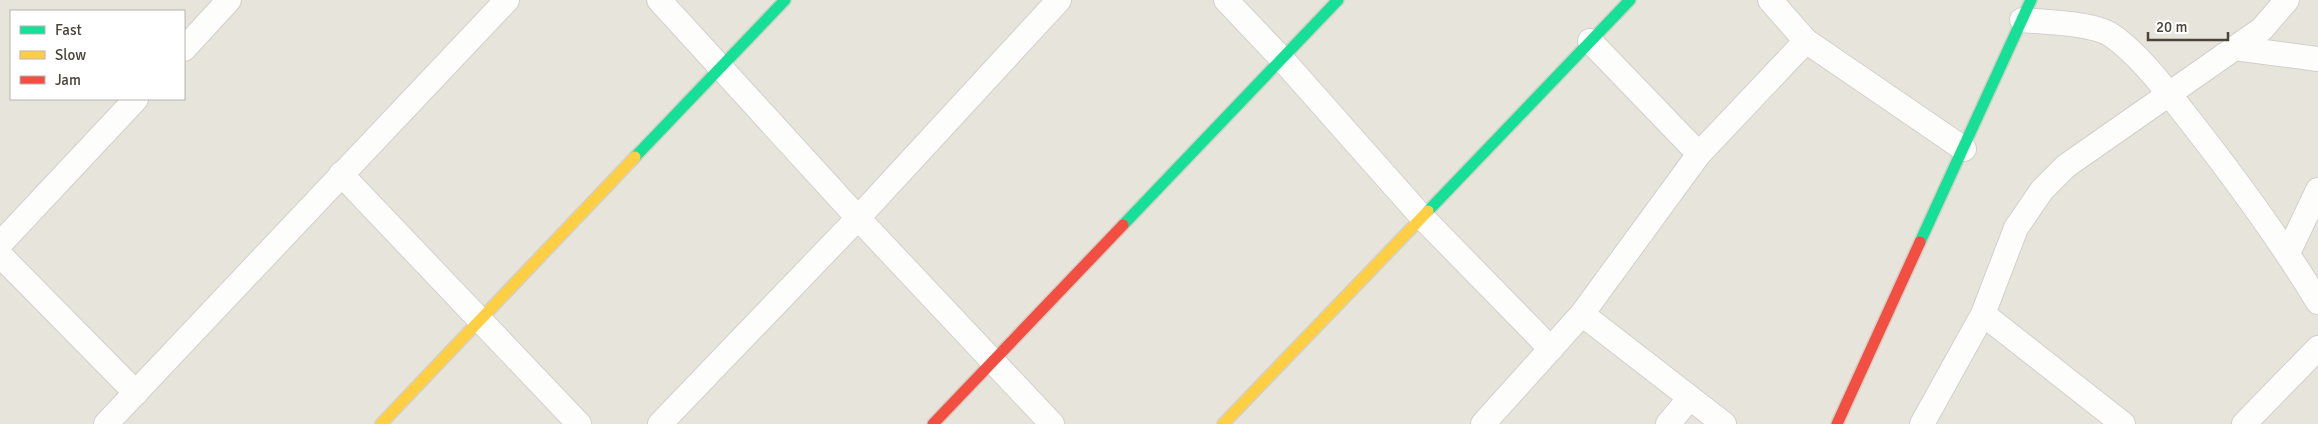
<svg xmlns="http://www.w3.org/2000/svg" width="2318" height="424" viewBox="0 0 2318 424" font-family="Signika,sans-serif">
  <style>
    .residential { fill: #e7e4dc; fill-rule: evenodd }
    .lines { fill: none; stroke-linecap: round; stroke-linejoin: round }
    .street-casing { stroke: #d2d0cb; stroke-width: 26 }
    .fast-casing { stroke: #d3cfc5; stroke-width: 14 }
    .slow-casing { stroke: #d3cfc5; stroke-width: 14 }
    .jam-casing { stroke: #d3cfc5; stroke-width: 14 }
    .street { stroke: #fdfdfc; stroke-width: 24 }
    .fast { stroke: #16e098; stroke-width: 11 }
    .slow { stroke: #ffcf43; stroke-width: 11 }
    .jam { stroke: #f24e42; stroke-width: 11 }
  </style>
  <rect width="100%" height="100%" fill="#f4f2ee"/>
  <path class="residential" d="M0,0h2318v424h-2318zM11,11h173v88h-173z"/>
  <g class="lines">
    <defs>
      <g id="street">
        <path d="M659,0l199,218 194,206"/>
        <path d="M1226,0l56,59 139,157 130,133"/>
        <path d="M1770,0l36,41 158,108"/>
        <path d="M2022,20c23,2 71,3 89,15 26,17 54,54 73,78 48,61 94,123 134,189"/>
        <path d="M1590,41l109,113"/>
        <path d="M2235,48l83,11"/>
        <path d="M184,49l45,-49"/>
        <path d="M341,174l238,250"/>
        <path d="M0,244l136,-145"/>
        <path d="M2288,253l30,-63"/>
        <path d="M0,255l136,138"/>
        <path d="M1582,314l142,110"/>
        <path d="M1983,314l140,110"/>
        <path d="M106,424l401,-424"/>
        <path d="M660,424l198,-206 201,-218"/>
        <path d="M1483,424l99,-110 117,-160 107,-113"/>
        <path d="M1668,424l21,-25"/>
        <path d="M1922,424l61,-110 33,-86 26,-38 24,-24 196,-137 25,-29"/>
        <path d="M2244,424l74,-76"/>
      </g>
      <g id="fast">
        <path d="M635,157l150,-157"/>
        <path d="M1428,211l202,-211"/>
        <path d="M1123,225l215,-225"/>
        <path d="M1920,242l111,-242"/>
      </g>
      <g id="slow">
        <path d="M381,424l254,-267"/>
        <path d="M1223,424l205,-213"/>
      </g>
      <g id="jam">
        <path d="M933,424l190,-199"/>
        <path d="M1837,424l83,-182"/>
      </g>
    </defs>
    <use href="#street" class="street-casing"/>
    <use href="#fast" class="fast-casing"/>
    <use href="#slow" class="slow-casing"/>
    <use href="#jam" class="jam-casing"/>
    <use href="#street" class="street"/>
    <use href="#fast" class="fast"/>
    <use href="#slow" class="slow"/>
    <use href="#jam" class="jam"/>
  </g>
  <rect x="10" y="10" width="175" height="90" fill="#ffffff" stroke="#b7b4b0"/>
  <rect x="20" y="26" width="25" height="8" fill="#16e098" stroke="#b7b4b0"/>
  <text x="55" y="35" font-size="15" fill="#4b4439">Fast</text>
  <rect x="20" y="51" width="25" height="8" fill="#ffcf43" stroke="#b7b4b0"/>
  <text x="55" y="60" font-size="15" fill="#4b4439">Slow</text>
  <rect x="20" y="76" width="25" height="8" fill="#f24e42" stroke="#b7b4b0"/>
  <text x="55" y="85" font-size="15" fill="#4b4439">Jam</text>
  <path d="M2148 32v8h80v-8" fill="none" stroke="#4b4439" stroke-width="2.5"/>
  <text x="2156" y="32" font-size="15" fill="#4b4439" stroke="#ffffff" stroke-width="4" paint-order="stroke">20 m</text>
</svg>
